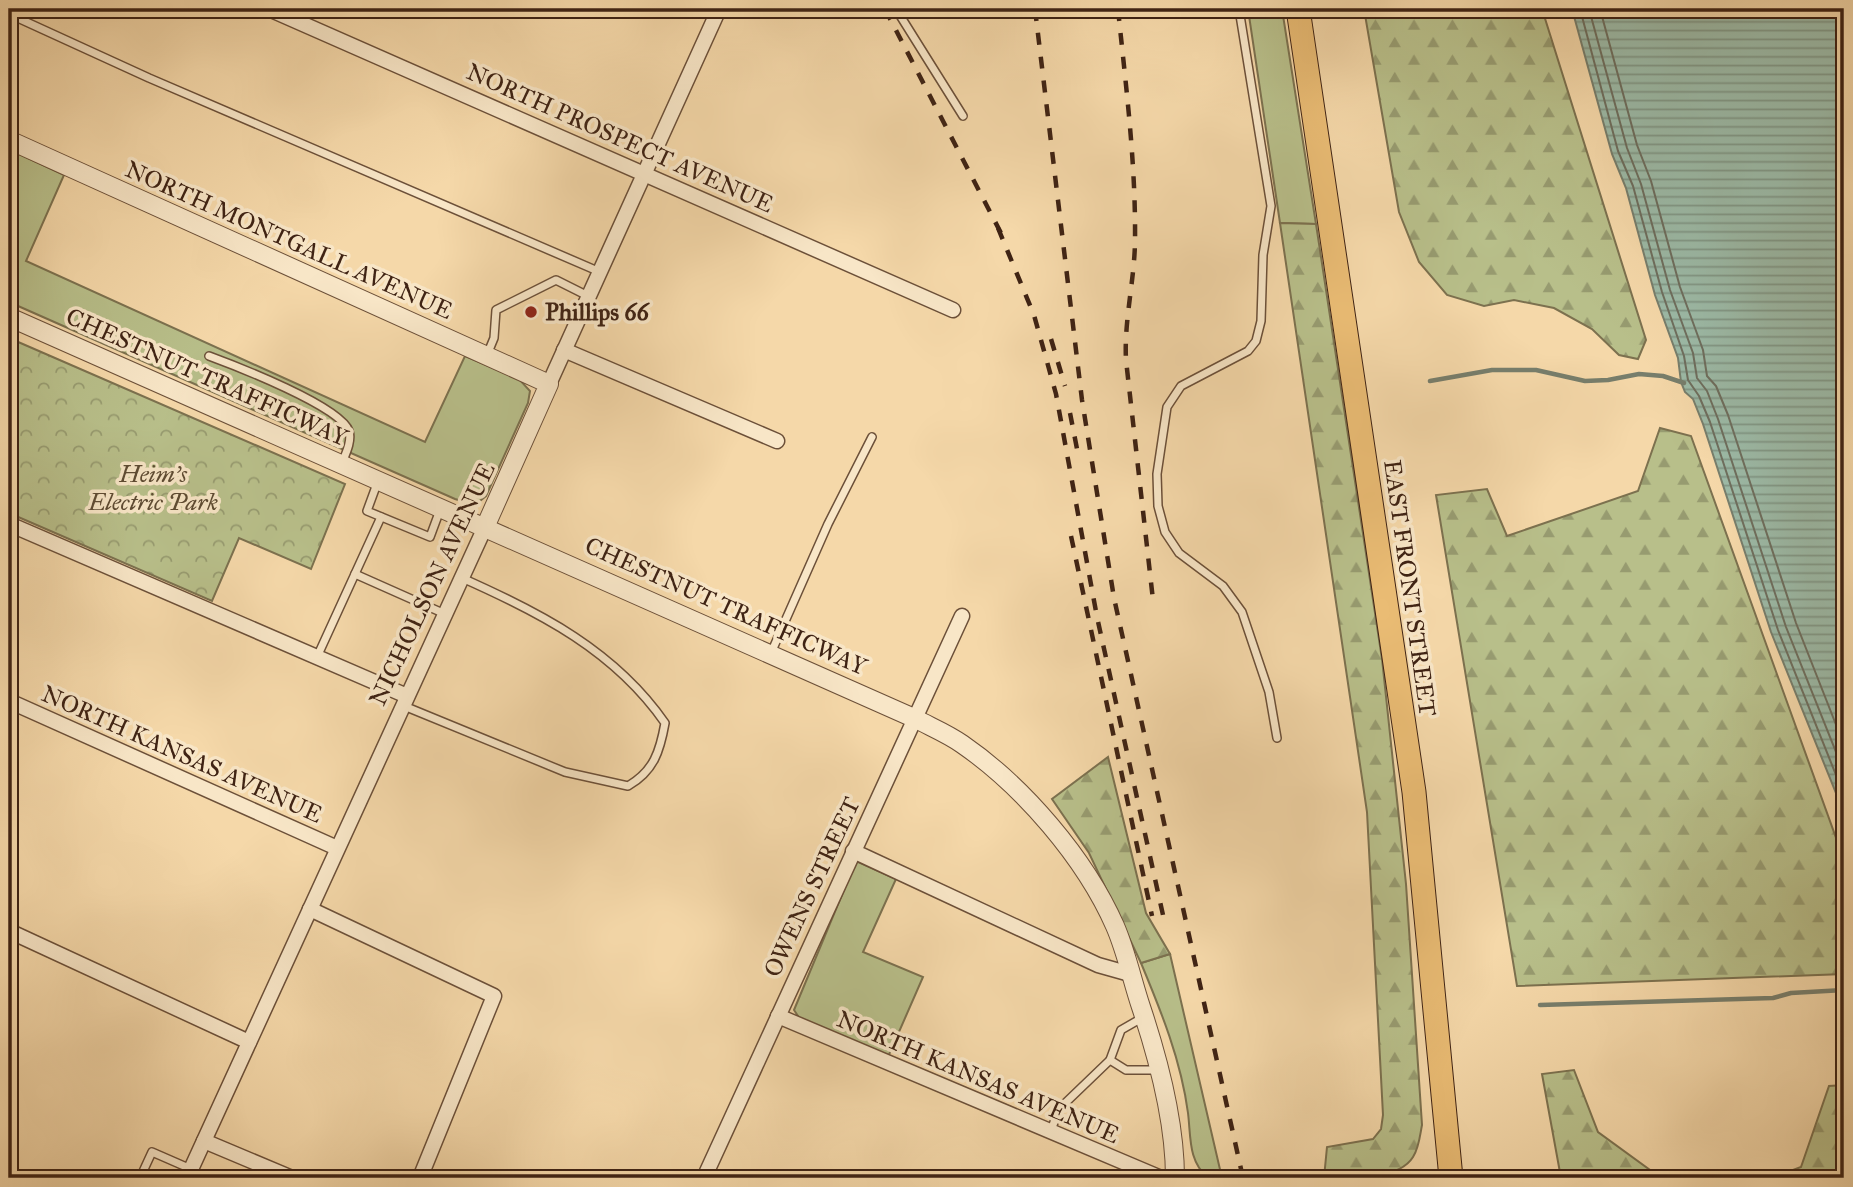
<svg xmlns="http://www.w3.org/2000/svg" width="1853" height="1187" viewBox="0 0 1853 1187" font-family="'IM FELL Great Primer',serif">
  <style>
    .green { fill: #b8bf8a; stroke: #7c714f; stroke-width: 2 }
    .forest { fill: url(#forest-firs); stroke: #7c714f; stroke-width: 2 }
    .park { fill: url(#park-crowns); stroke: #7c714f; stroke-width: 2 }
    .water { fill: url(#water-rules); stroke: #777e6c; stroke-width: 2 }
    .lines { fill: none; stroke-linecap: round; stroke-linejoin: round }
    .shore { stroke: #6e6e5e; stroke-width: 2 }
    .stream { stroke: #777e6c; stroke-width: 4.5 }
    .service-casing { stroke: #6c5039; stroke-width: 10 }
    .minor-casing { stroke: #6c5039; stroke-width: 17 }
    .tertiary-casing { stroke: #6c5039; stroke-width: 20 }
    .primary-casing { stroke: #3f2314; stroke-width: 25 }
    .service { stroke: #f8e6c7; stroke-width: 7 }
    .minor { stroke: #f8e6c7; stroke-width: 14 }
    .tertiary { stroke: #f8e6c7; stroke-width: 18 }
    .primary { stroke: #eabc74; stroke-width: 23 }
    .rail { stroke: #3f2314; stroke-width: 4.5; stroke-dasharray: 12 12; stroke-linecap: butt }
    .poi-dot { fill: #8f2418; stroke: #f8e6c7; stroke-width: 2.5 }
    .labels { text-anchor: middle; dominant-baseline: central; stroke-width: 7; stroke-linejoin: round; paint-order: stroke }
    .street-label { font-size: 24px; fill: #3f2314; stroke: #f8e6c7 }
    .poi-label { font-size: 24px; font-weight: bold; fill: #3f2314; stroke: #f8e6c7; text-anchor: start }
    .park-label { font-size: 24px; font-style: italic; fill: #5d4a32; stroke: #f8e6c7 }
  </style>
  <defs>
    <pattern id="forest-firs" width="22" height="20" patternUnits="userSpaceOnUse" patternTransform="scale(1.75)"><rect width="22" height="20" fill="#b8bf8a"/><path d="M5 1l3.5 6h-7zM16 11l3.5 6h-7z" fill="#979b70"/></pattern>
    <pattern id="park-crowns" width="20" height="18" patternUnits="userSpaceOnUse" patternTransform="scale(1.75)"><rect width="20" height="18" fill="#b8bf8a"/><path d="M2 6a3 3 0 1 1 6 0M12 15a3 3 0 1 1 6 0" fill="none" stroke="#979b70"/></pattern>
    <pattern id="water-rules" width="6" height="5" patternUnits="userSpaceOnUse" patternTransform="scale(1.75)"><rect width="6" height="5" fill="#9cbaa7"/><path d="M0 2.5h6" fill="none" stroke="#819787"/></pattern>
  </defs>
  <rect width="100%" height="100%" fill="#f5d8a9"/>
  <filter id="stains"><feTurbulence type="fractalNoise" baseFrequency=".00286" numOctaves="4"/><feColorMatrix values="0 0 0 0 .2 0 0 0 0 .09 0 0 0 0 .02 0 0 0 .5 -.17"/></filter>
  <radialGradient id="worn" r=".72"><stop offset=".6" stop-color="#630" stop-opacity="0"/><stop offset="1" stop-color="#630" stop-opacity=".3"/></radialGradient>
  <g class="green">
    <path d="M1248,9h34l34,215 -36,-1z"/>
    <path d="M9,149l55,26 -38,86 399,181 40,-86 54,23 11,12 -2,12 -42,93 -11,9 -20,-6 -446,-197z"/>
    <path d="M856,861l40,18 -33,73 60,25 -35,80 -88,-38 -6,-9z"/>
    <path d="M1170,954l52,224h-14c-20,-17 -17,-41 -20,-65 -7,-53 -27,-102 -47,-150z"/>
  </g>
  <g class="forest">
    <path d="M1364,9h178l104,331 -8,19 -19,-4 -27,-26 -38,-21 -40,-8 -30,6 -37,-11 -28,-33 -20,-50z"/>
    <path d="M1280,223l36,1 66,435 24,225 16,241c-2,10 -3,23 -9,32 -15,24 -64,21 -89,21l3,-31 46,-8 8,-10 2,-14 -16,-303z"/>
    <path d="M1660,428l31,8 153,424v114l-327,12 -81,-491 51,-6 20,47 131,-45z"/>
    <path d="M1108,757l38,156 24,41 -29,9 -52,-110 -37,-54z"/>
    <path d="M1574,1070l24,62 59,43 117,2 27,-10 28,-81 15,-1v93h-283l-19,-104z"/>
  </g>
  <path class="park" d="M9,338l336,146 -34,85 -72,-31 -27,63 -203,-88z"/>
  <path class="water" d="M1572,9h272v804l-73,-181 -68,-208 -10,-25 -8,-7 -4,-10 -3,-24 -23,-63 -29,-107 -14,-34z"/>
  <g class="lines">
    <g class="shore">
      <path d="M1580,9l38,142 15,35 29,106 22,64 4,24 11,16 11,26 68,208 66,165"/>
      <path d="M1589,9l38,139 14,36 29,106 23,63 4,25 10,13 11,28 68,208 58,145"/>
      <path d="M1600,9l37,136 14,36 29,106 23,63 4,26 9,10 12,29 68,208 48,122"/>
    </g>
    <g class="stream">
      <path d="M1430,381l62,-11h44l49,11 23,-1 31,-6 24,2 21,7"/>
      <path d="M1540,1005l233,-7 18,-5 53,-3"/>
    </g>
    <defs>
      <g id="service">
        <path d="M896,9l67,107"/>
        <path d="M1239,9l32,197 -8,49 -2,66 -5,20 -8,10 -67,35 -14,21 -10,67 1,32 7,26 14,21 44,33 19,26 27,80 8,46"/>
        <path d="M9,14l140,64 451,194"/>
        <path d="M487,355l7,-17 2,-28 60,-30 32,16"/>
        <path d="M209,356c27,10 131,50 140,75 3,10 -3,22 -7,32"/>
        <path d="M378,481l-11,30 63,26 10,-27"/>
        <path d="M355,574l90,40"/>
        <path d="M771,653l57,-129 44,-87"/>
        <path d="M317,657l64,-140"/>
        <path d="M404,706l161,66 63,14c26,-15 32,-35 37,-63 -50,-72 -124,-110 -203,-145"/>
        <path d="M1110,1060l16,10h32"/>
        <path d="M1050,1133l9,-24 51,-49 11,-30 21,-12"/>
        <path d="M140,1178l12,-26 39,17"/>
      </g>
      <g id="minor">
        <path d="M269,9l684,301"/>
        <path d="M564,350l213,91"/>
        <path d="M549,384l170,-375"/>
        <path d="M9,524l398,172"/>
        <path d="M9,701l328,147"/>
        <path d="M853,851l245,114 32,9"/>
        <path d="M310,909l184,87 -74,182"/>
        <path d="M9,931l240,111"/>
        <path d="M778,1016l383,162"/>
        <path d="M204,1141l88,37"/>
        <path d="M187,1178l299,-653"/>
        <path d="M704,1178l258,-562"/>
      </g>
      <g id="tertiary">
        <path d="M9,140l540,244 -63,141"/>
        <path d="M9,317l907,402c15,8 32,15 46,25 61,42 123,114 153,182 11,25 17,54 26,81 18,54 34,114 34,171"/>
      </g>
      <path id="primary" d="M1298,9l116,783 37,386"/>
    </defs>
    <use href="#service" class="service-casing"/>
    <use href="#minor" class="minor-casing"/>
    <use href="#tertiary" class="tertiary-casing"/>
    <use href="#primary" class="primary-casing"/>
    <use href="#service" class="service"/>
    <use href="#minor" class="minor"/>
    <use href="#tertiary" class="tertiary"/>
    <use href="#primary" class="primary"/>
    <g class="rail">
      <path d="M885,9l118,228"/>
      <path d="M1035,9l47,391 32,198 129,580"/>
      <path d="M1118,9c8,78 18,155 17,234 -1,40 -11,78 -9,117l27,240"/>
      <path d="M998,228l36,87 22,79 41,223 66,298"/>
      <path d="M1051,339l14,47"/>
      <path d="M1070,413l8,41"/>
      <path d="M1071,536l81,380"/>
    </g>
  </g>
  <circle class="poi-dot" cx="531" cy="312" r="7"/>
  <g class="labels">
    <g class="street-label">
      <text transform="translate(620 138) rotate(24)">NORTH PROSPECT AVENUE</text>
      <text transform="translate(289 240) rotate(24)">NORTH MONTGALL AVENUE</text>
      <text transform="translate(207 377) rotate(24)">CHESTNUT TRAFFICWAY</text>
      <text transform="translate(432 584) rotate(-65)">NICHOLSON AVENUE</text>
      <text transform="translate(1410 588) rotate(82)">EAST FRONT STREET</text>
      <text transform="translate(726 606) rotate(24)">CHESTNUT TRAFFICWAY</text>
      <text transform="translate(182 754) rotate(24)">NORTH KANSAS AVENUE</text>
      <text transform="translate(812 887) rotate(-65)">OWENS STREET</text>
      <text transform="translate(978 1077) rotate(23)">NORTH KANSAS AVENUE</text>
    </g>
    <g class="poi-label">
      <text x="545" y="312">Phillips 66</text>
    </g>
    <g class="park-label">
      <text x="153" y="474">Heim's<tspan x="153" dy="28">Electric Park</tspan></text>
    </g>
  </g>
  <rect width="1853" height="1187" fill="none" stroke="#f5d8a9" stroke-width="35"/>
  <rect x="10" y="10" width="1832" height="1166" fill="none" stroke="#3f2314" stroke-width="3.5"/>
  <rect x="18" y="18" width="1818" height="1152" fill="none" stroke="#3f2314" stroke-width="2"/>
  <rect width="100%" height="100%" filter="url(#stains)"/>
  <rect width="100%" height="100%" fill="url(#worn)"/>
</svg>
